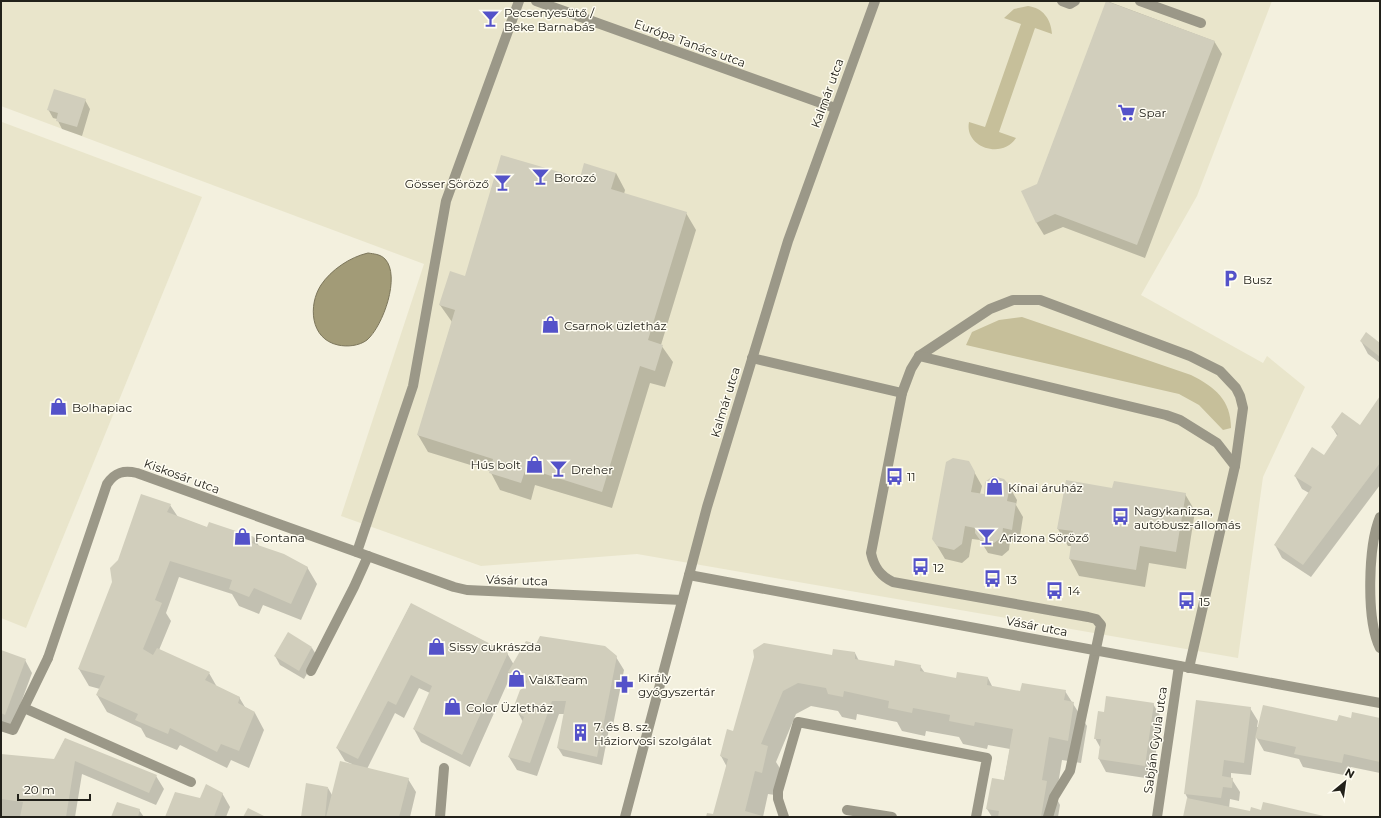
<svg xmlns="http://www.w3.org/2000/svg" width="1381" height="818" viewBox="0 0 1381 818" font-family="Montserrat,sans-serif">
  <style>
    .built { fill: #e9e5cb }
    .green { fill: #c6bf9a }
    .water { fill: #a29b77; stroke: #7c765b }
    .shadow { fill: #0003 }
    .building { fill: #d1cebc }
    .lines { fill: none; stroke-linecap: round; stroke-linejoin: round }
    .service { stroke: #9b9888; stroke-width: 10 }
    .minor { stroke: #9b9888; stroke-width: 10 }
    .labels { text-anchor: middle; dominant-baseline: central; stroke-width: 3; stroke-linejoin: round; paint-order: stroke }
    .poi-label { font-size: 12px; fill: #22211a; stroke: #fffdf2; text-anchor: start }
    .street-label { font-size: 12px; fill: #22211a; stroke: #fffdf2 }
  </style>
  <rect width="100%" height="100%" fill="#f3f0de"/>
  <g class="built">
    <path d="M1,1h1271l-75,195 -56,99 122,68 4,-7 38,31 -42,90 -25,181 -601,-104 -156,12 -140,-50 83,-252 -423,-158z"/>
    <path d="M2,122l200,75 -176,431 -25,-10z"/>
  </g>
  <g class="green">
    <path d="M1028,6c15,2 23,13 24,28l-17,-6 -36,104 17,6c-14,22 -52,9 -47,-16l16,5 36,-103 -17,-6 10,-9z"/>
    <path d="M1022,317l169,58c24,12 40,25 40,53l-8,2 -24,-25 -20,-11 -213,-49 6,-13 27,-12z"/>
  </g>
  <path class="water" d="M368,253c6,1 12,1 17,6 16,17 -2,67 -18,81 -8,6 -20,7 -29,5 -28,-6 -30,-40 -17,-60 10,-15 29,-28 47,-32z"/>
  <g class="shadow">
    <path d="M1107,1l107,40 8,13 -77,204 -82,-31 -19,8 -8,-13 2,-38z"/>
    <path d="M85,100l5,9 -8,27 -20,-7 -5,-10 -4,-1 -5,-9z"/>
    <path d="M616,173l9,17 -1,4 62,19 10,17 -35,115 12,17 -8,25 -15,-4 -38,125 -77,-23 -4,15 -31,-10 -10,-19 -62,-19 -10,-17 34,-113 -12,-17 26,-28 115,-98z"/>
    <path d="M1361,341l19,4v18l-12,-9z"/>
    <path d="M1380,398v87l-69,92 -29,-19 -7,-13 34,-52 -7,-4 -7,-13 30,-19 13,-20 -6,-10 29,-1z"/>
    <path d="M968,461l14,25 -2,8 5,1 24,-9 8,14 -1,5 7,12 -4,25 -9,-1 -1,9 -7,6 -14,-3 -8,-13 -8,-1 -3,18 -7,6 -17,-4 -12,-20z"/>
    <path d="M1113,489l72,5 10,17 -9,58 -37,-6 -4,24 -66,-11 -9,-17 2,-13h-4l-10,-17z"/>
    <path d="M170,505l8,12 30,11 46,9 5,9 48,21 10,17 -16,36 -38,-15 -4,9 -20,-8 -7,-12 -53,-17 -13,36 5,8 -12,29 50,23 8,14 22,10 6,10 10,6 9,17 -15,38 -18,-8 -4,8 -47,-23 -3,5 -31,-13 -5,-9 -34,-16 -10,-17 3,-6 -11,-3 -10,-17z"/>
    <path d="M411,604l96,49 7,12 23,-20 79,12 8,13 -12,60 -3,-1 -7,36 -39,-9 -5,-8 7,-34h-6l-22,62 -20,-6 -8,-13 14,-35 -6,-11 7,-22 -7,-4 -6,-10 -41,92 -49,-25 -7,-13 16,-36 -11,-5 -15,30 -9,-5 -28,56 41,10 8,13 -6,25h-108l26,-29 4,7 20,-31 -7,-3 -8,-13z"/>
    <path d="M312,648l5,8 -13,23 -24,-14 -5,-9z"/>
    <path d="M1,651l24,9 7,13 -20,54 -11,-4z"/>
    <path d="M855,653l4,8 36,6 25,-1 5,7 32,6 31,-1 5,10 28,4 44,-1 22,35 -6,37 -19,-3 -6,37 4,8 -2,12h-66l-5,-8 17,-28 6,-32 -22,-4 -1,4 -24,-5 -4,-7 -33,-6 -1,5 -23,-5 -5,-9 -40,-8 -1,6 -14,-3 -4,-6 -27,-5 -15,8 -20,48 5,8 -6,25 -7,-1 -5,23h1h-57l7,-1 13,-49 -6,-11 13,-24 21,-75 78,-1z"/>
    <path d="M1153,704l8,13 -9,62 -46,-7 -7,-13 1,-12 -5,-9 10,-25z"/>
    <path d="M1250,708l8,13 -1,6h2l121,-8v54l-29,-6 -2,9 -46,-9 -4,-8 -35,-8 -8,-14 -5,38 -20,-2v5l9,14 -1,9 -9,-2 -1,9 22,5 11,-2 64,6h-141l3,-18 -3,-6z"/>
    <path d="M65,739l91,37 8,13 -8,16 -74,-31 -7,43 -74,-1v-61l54,5z"/>
    <path d="M222,793l8,14 -4,10h-60l34,-17z"/>
    <path d="M139,810l5,7h-31z"/>
  </g>
  <g class="building">
    <path d="M1106,1l109,40 -78,204 -82,-31 -19,9 -15,-32 16,-7z"/>
    <path d="M54,89l32,10 -9,28 -21,-6 2,-8 -11,-3z"/>
    <path d="M501,155l79,23 4,-15 32,10 -5,16 76,23 -39,128 15,5 -8,26 -15,-5 -38,126 -76,-24 -5,15 -32,-10 4,-14 -76,-24 38,-125 -16,-5 11,-34 15,5z"/>
    <path d="M1366,332l14,11v14l-20,-16z"/>
    <path d="M1380,396v67l-77,102 -29,-20 38,-58 -18,-11 18,-29 12,8 14,-21 -7,-7 11,-15 18,13z"/>
    <path d="M953,458l16,3 6,11 -4,20 13,2 1,-12 8,-6 11,3 6,7 -3,15 9,2 -4,27 -9,-2 -1,9 -8,6 -14,-3 -5,-7v-5l-10,-2 -3,18 -8,6 -17,-4 -5,-7 14,-77z"/>
    <path d="M1066,480l46,8 2,-7 72,12 -10,59 -36,-6 -4,24 -67,-11 4,-28 -16,-2z"/>
    <path d="M141,494l30,10 -4,8 40,15 2,-5 45,15 -2,6 32,11 24,13 -17,37 -37,-16 -5,9 -20,-8 3,-9 -62,-19 -15,39 7,3 -19,46 10,6 4,-7 53,24 -5,8 35,17 -2,6 17,9 -16,39 -18,-7 -4,8 -47,-24 -2,6 -33,-14 3,-6 -42,-19 9,-19 -27,-7 34,-87 -2,-14 8,-8z"/>
    <path d="M411,603l97,50 -46,102 -49,-26 19,-43 -21,-11 -15,30 -8,-4 -30,58 -22,-11z"/>
    <path d="M288,632l24,15 -13,24 -25,-15z"/>
    <path d="M540,636l65,10 12,10 -20,101 -40,-9 9,-47h-14l-22,62 -22,-6 16,-40 -8,-5 -2,-6 6,-16 5,-3 2,-6 -19,-9 18,-31 10,3z"/>
    <path d="M764,643l68,12 1,-6 22,3v7l39,7 1,-6 26,5 -1,6 36,7 1,-6 31,5 -1,8 33,6 2,-8 44,7 -2,10 10,2 -6,39 -19,-4 -7,43 5,1 -6,36h-43l1,-6 -13,-2 6,-31 12,2 9,-51 -38,-7 -1,4 -25,-5 1,-6 -37,-7 -1,5 -24,-5 1,-7 -45,-10 -1,6 -15,-3 -2,-6 -28,-5 -15,8 -22,53 7,2 -6,27 -7,-2 -10,40 21,6h-60l1,-4 6,1 15,-55 -8,-3 7,-27 6,2 21,-74 -1,-7z"/>
    <path d="M1,650l25,9 -21,56 -4,-2z"/>
    <path d="M1106,696l48,7 -9,63 -47,-7 3,-20h-7l4,-28 6,1z"/>
    <path d="M1196,700l55,7 -7,56 -20,-3 -2,16 11,2 -1,10 -9,-1 -2,11 -37,-4z"/>
    <path d="M1263,705l74,16 2,-6 12,3 1,-6 28,6v44l-36,-8 -2,9 -48,-9 2,-7 -41,-9z"/>
    <path d="M65,738l92,37 -8,18 -74,-32 -9,56h-46l3,-15 -22,-3v-45l53,5z"/>
    <path d="M340,761l69,17 -10,39h-73z"/>
    <path d="M306,783l22,4 -3,30h-24z"/>
    <path d="M206,784l17,9 -9,24h-49l10,-25 25,6z"/>
    <path d="M1187,798l63,13 1,-4 10,3 2,-8 65,15h-145z"/>
    <path d="M117,802l23,7 -2,8h-27z"/>
    <path d="M248,808l18,9h-23z"/>
  </g>
  <g class="lines">
    <g class="service">
      <path d="M1062,1l8,3 5,-3"/>
      <path d="M1140,1l61,22"/>
      <path d="M919,356l71,-47 23,-9h27l150,56 30,15 16,17 4,8 3,12 -8,58"/>
      <path d="M752,358l150,35"/>
      <path d="M357,552l56,-166 33,-185 73,-200"/>
      <path d="M311,671l43,-84 14,-31"/>
      <path d="M24,708l167,74"/>
      <path d="M1,726l12,4 35,-72"/>
      <path d="M847,810l45,7"/>
      <path d="M440,817l4,-49"/>
      <path d="M784,817l-6,-18v-8l20,-69 189,36 -11,59"/>
      <path d="M1048,817l6,-20 16,-26 31,-146 -5,-6 -8,-2 -195,-35c-13,-6 -19,-15 -22,-29l31,-160 9,-24 8,-13 247,59 14,5 37,23 18,23 -46,202"/>
    </g>
    <g class="minor">
      <path d="M536,1l299,107"/>
      <path d="M1380,517c-12,29 -14,103 0,131"/>
      <path d="M689,575l691,128"/>
      <path d="M48,658l59,-174c8,-12 17,-14 30,-11l317,114 13,3 215,10"/>
      <path d="M625,817l82,-310 81,-266 87,-240"/>
      <path d="M1157,817l22,-151"/>
    </g>
  </g>
  <defs>
    <symbol id="bar-bare" viewBox="-9 -9 18 18"><path d="M-6-5H6L.8 .8V4.5H3.5V6h-7V4.5H-.8V.8Z" fill="#5452c9" stroke="#fffdf2" stroke-width="2.5" paint-order="stroke"/></symbol>
    <symbol id="supermarket-bare" viewBox="-9 -9 18 18"><path d="M-6-5.5h2.5l.6 2H6L4.5 2H-2.5L-4.4-4H-6ZM-1.5 3.2a1.3 1.3 0 1 0 .1 0ZM3 3.2a1.3 1.3 0 1 0 .1 0Z" fill="#5452c9" stroke="#fffdf2" stroke-width="2.5" paint-order="stroke"/></symbol>
    <symbol id="parking-bare" viewBox="-9 -9 18 18"><path d="M-3.5-5.5H1a3.5 3.5 0 0 1 0 7H-1V5.5H-3.5ZM-1-3.4V-.6H.8a1.4 1.4 0 0 0 0-2.8Z" fill="#5452c9" stroke="#fffdf2" stroke-width="2.5" paint-order="stroke"/></symbol>
    <symbol id="shop-bare" viewBox="-9 -9 18 18"><path d="M-5-2.5h2.3a2.7 3.5 0 0 1 5.4 0H5L5.5 6h-11ZM-1.5-2.5h3a1.5 2.3 0 0 0-3 0Z" fill="#5452c9" stroke="#fffdf2" stroke-width="2.5" paint-order="stroke"/></symbol>
    <symbol id="bus-bare" viewBox="-9 -9 18 18"><path d="M-5-6H5V4H4V6H2V4H-2V6H-4V4H-5ZM-3.5-4V0h7V-4ZM-3.5 1.2v1.5H-2V1.2ZM2 1.2v1.5H3.5V1.2Z" fill="#5452c9" stroke="#fffdf2" stroke-width="2.5" paint-order="stroke"/></symbol>
    <symbol id="pharmacy-bare" viewBox="-9 -9 18 18"><path d="M-2-6h4v4h4v4h-4v4h-4v-4h-4v-4h4Z" fill="#5452c9" stroke="#fffdf2" stroke-width="2.5" paint-order="stroke"/></symbol>
    <symbol id="building-bare" viewBox="-9 -9 18 18"><path d="M-4-6H4V6H1V3H-1V6H-4ZM-2.5-4.3h1.7v1.8h-1.7ZM.8-4.3h1.7v1.8H.8ZM-2.5-1h1.7V.8h-1.7ZM.8-1h1.7V.8H.8Z" fill="#5452c9" stroke="#fffdf2" stroke-width="2.5" paint-order="stroke"/></symbol>
  </defs>
  <g fill-rule="evenodd">
    <use href="#bar-bare" x="478" y="6" width="25" height="25"/>
    <use href="#supermarket-bare" x="1114" y="100" width="25" height="25"/>
    <use href="#bar-bare" x="528" y="164" width="25" height="25"/>
    <use href="#bar-bare" x="490" y="170" width="25" height="25"/>
    <use href="#parking-bare" x="1218" y="266" width="25" height="25"/>
    <use href="#shop-bare" x="538" y="312" width="25" height="25"/>
    <use href="#shop-bare" x="46" y="394" width="25" height="25"/>
    <use href="#shop-bare" x="522" y="452" width="25" height="25"/>
    <use href="#bar-bare" x="546" y="456" width="25" height="25"/>
    <use href="#bus-bare" x="882" y="464" width="25" height="25"/>
    <use href="#shop-bare" x="982" y="474" width="25" height="25"/>
    <use href="#bus-bare" x="1108" y="504" width="25" height="25"/>
    <use href="#shop-bare" x="230" y="524" width="25" height="25"/>
    <use href="#bar-bare" x="974" y="524" width="25" height="25"/>
    <use href="#bus-bare" x="908" y="554" width="25" height="25"/>
    <use href="#bus-bare" x="980" y="566" width="25" height="25"/>
    <use href="#bus-bare" x="1042" y="578" width="25" height="25"/>
    <use href="#bus-bare" x="1174" y="588" width="25" height="25"/>
    <use href="#shop-bare" x="424" y="634" width="25" height="25"/>
    <use href="#shop-bare" x="504" y="666" width="25" height="25"/>
    <use href="#pharmacy-bare" x="612" y="672" width="25" height="25"/>
    <use href="#shop-bare" x="440" y="694" width="25" height="25"/>
    <use href="#building-bare" x="568" y="720" width="25" height="25"/>
  </g>
  <g class="labels">
    <g class="poi-label">
      <text x="504" y="12">Pecsenyesütő /<tspan x="504" dy="14">Beke Barnabás</tspan></text>
      <text x="1139" y="112">Spar</text>
      <text x="554" y="177">Borozó</text>
      <text x="489" y="183" text-anchor="end">Gösser Söröző</text>
      <text x="1243" y="279">Busz</text>
      <text x="564" y="325">Csarnok üzletház</text>
      <text x="72" y="407">Bolhapiac</text>
      <text x="521" y="464" text-anchor="end">Hús bolt</text>
      <text x="571" y="469">Dreher</text>
      <text x="907" y="476">11</text>
      <text x="1008" y="487">Kínai áruház</text>
      <text x="1134" y="510">Nagykanizsa,<tspan x="1134" dy="14">autóbusz-állomás</tspan></text>
      <text x="255" y="537">Fontana</text>
      <text x="1000" y="537">Arizona Söröző</text>
      <text x="933" y="567">12</text>
      <text x="1006" y="579">13</text>
      <text x="1068" y="590">14</text>
      <text x="1199" y="601">15</text>
      <text x="449" y="646">Sissy cukrászda</text>
      <text x="638" y="677">Király<tspan x="638" dy="14">gyógyszertár</tspan></text>
      <text x="529" y="679">Val&amp;Team</text>
      <text x="466" y="707">Color Üzletház</text>
      <text x="594" y="726">7. és 8. sz.<tspan x="594" dy="14">Háziorvosi szolgálat</tspan></text>
    </g>
    <g class="street-label">
      <text transform="translate(690 43) rotate(20)">Európa Tanács utca</text>
      <text transform="translate(827 93) rotate(-70)">Kalmár utca</text>
      <text transform="translate(725 402) rotate(-73)">Kalmár utca</text>
      <text transform="translate(182 476) rotate(20)">Kiskosár utca</text>
      <text transform="translate(517 580) rotate(2)">Vásár utca</text>
      <text transform="translate(1037 626) rotate(11)">Vásár utca</text>
      <text transform="translate(1155 740) rotate(-82)">Sabján Gyula utca</text>
    </g>
  </g>
  <rect width="1381" height="818" fill="none" stroke="#22211a" stroke-width="4"/>
  <g transform="translate(1345 782) rotate(29)" stroke="#fffdf2" stroke-width="3" paint-order="stroke">
  <path d="M0-3L7 15L0 10L-7 15Z" fill="#22211a"/>
  <text y="-6" font-size="11" font-weight="bold" text-anchor="middle" fill="#22211a">N</text>
  </g>
  <path d="M18 794v6h72v-6" fill="none" stroke="#22211a" stroke-width="2"/>
  <text x="24" y="794" font-size="12" fill="#22211a" stroke="#fffdf2" stroke-width="3" paint-order="stroke">20 m</text>
</svg>
